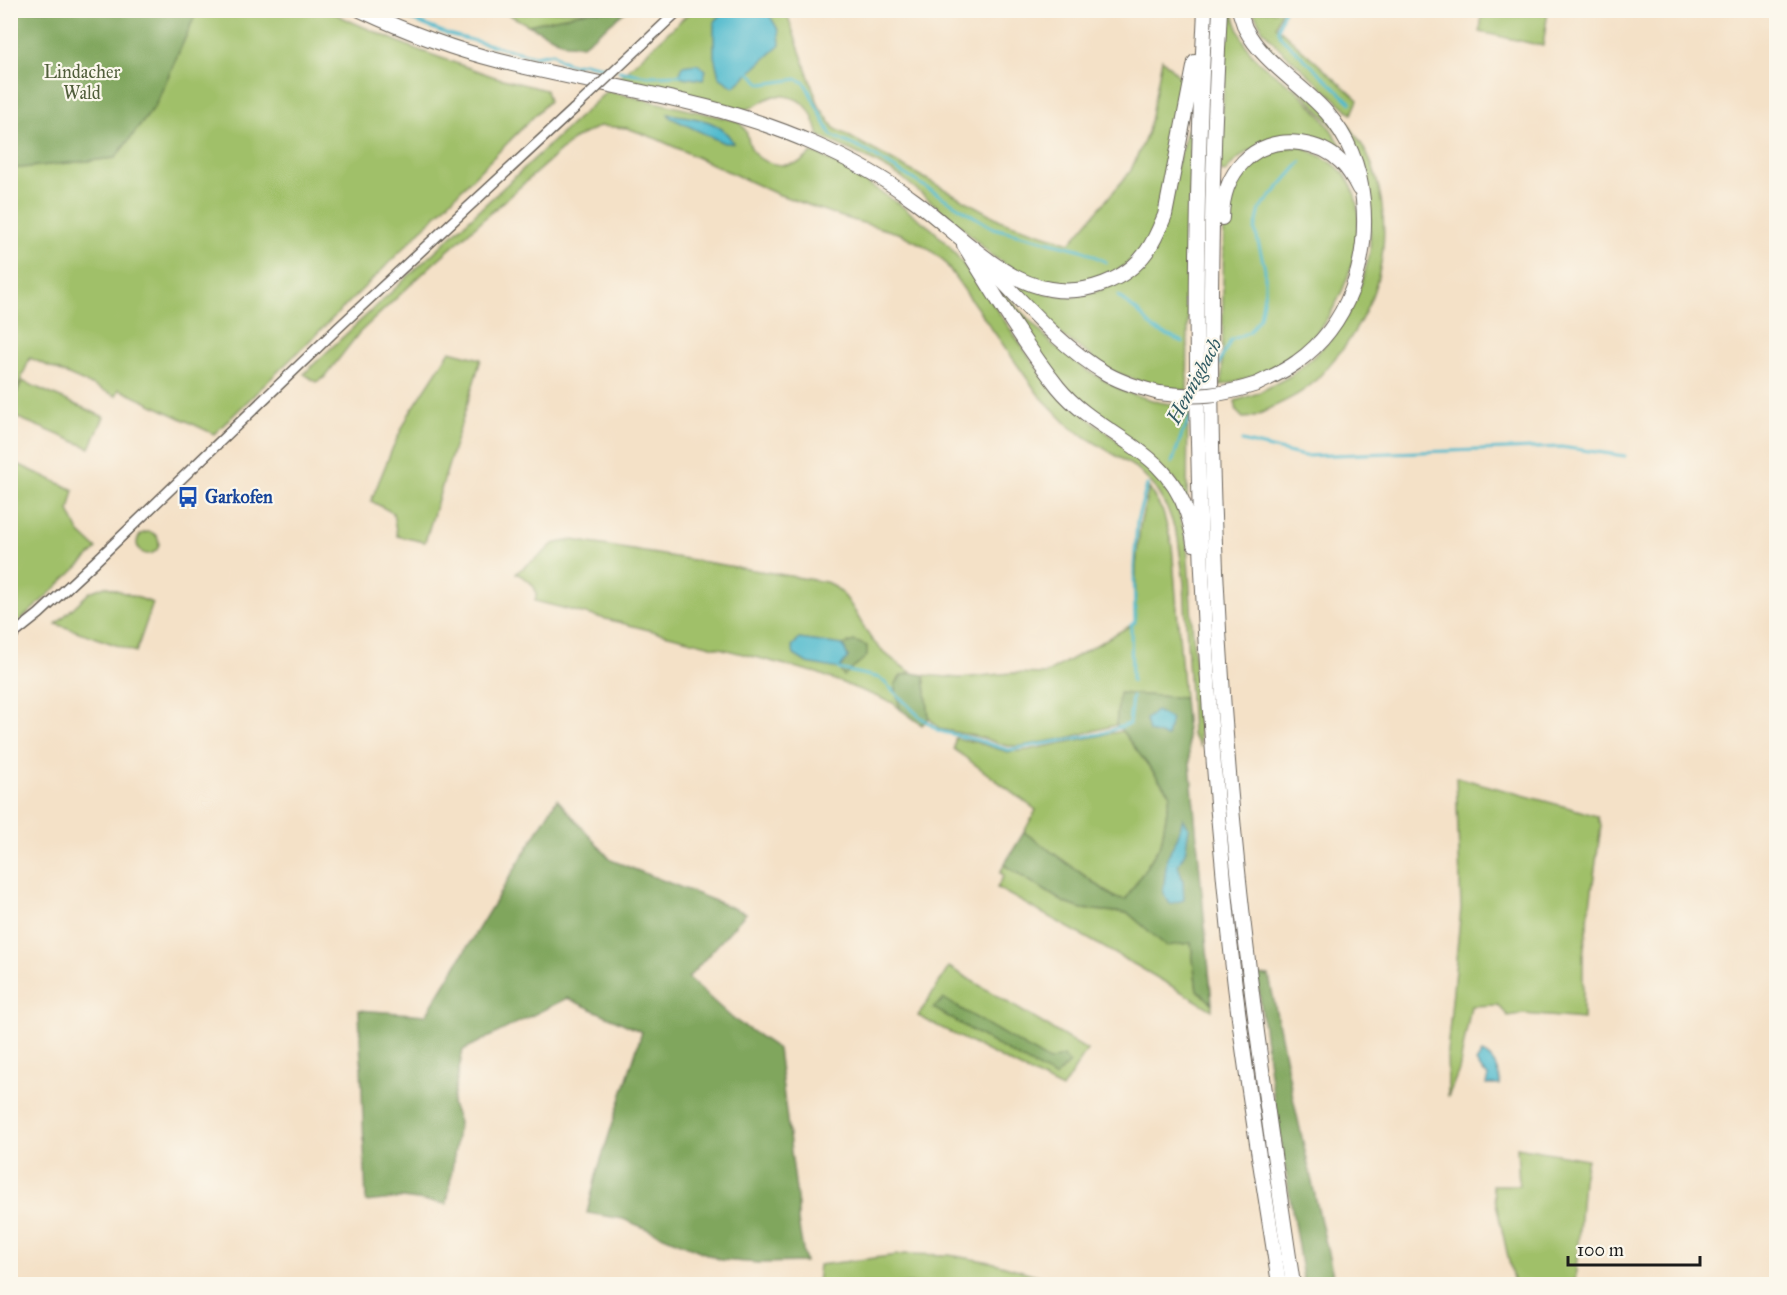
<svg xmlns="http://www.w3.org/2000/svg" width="1787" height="1295" viewBox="0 0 1787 1295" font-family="'IM FELL Great Primer',serif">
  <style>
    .green { fill: #a0c069; stroke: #5e6e42; stroke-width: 1.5 }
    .forest { fill: #80a65d; stroke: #4e613c; stroke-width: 1.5 }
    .water { fill: #50bacd; stroke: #366b74; stroke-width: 1.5 }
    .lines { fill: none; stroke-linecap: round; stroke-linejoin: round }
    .stream { stroke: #50bacd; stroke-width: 3 }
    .minor-casing { stroke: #686158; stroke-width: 12 }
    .highway-casing { stroke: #686158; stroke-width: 16 }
    .minor { stroke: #fff; stroke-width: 9 }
    .highway { stroke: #fff; stroke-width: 14 }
    .minor-bridge-casing { stroke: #686158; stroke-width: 12; stroke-linecap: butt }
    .highway-bridge-casing { stroke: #686158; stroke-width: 16; stroke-linecap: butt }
    .minor-bridge { stroke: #fff; stroke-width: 9 }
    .highway-bridge { stroke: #fff; stroke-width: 14 }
    .labels { text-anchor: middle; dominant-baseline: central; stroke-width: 4.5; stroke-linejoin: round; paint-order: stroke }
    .park-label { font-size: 18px; fill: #515e3b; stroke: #fbf7ec }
    .transit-label { font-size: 18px; font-weight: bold; fill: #164399; stroke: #fbf7ec; text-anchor: start }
    .water-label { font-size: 20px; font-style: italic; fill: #315b63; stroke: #fbf7ec }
  </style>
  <rect width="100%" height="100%" fill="#fbf7ec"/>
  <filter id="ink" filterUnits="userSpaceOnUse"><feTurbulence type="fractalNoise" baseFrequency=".0167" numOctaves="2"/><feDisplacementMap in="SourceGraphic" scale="12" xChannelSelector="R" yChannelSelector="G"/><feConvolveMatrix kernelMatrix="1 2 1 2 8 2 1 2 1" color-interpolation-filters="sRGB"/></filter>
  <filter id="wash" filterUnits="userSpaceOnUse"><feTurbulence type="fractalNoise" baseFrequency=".008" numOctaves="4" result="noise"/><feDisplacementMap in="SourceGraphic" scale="24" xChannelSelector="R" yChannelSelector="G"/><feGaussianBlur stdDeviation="1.35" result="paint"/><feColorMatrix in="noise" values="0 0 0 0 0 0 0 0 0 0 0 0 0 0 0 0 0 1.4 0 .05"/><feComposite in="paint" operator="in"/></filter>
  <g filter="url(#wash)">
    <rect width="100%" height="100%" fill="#f4e1c7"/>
    <g class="green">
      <path d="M1248,10c12,39 51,61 78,88 18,19 42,50 49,76 16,52 10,106 -18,153 -5,8 -9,16 -15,23 -9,10 -17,21 -27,31 -12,12 -28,19 -42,26 -10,5 -19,11 -30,11l-6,-6 -2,-11 23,-8 32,-17 23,-19 19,-19 17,-26 13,-30 8,-29v-33l-18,-73 -87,-96 -23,-40z"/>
      <path d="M197,11h133l20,10 63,27 82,29 51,13 3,11 -171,173 -164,160 -95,-45 -3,7 -86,-38 -19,45v-234l104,-11 40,-52z"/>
      <path d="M502,11h89l-63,14z"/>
      <path d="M691,11h95l33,95 15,22 168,93 68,22 60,-71 18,-40 14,-73 17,17h8l-28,139 -12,28 -19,21 -22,13 -23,7 -26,2 -24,-5 -41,-25 -29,-28 -63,-52 -31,-17 -50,-23c-6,-21 -10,-36 -34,-40 -6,0 -9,-1 -14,1 -13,5 -16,12 -30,13l-125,-29z"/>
      <path d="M1227,11h5c4,14 14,39 25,49 12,11 27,20 40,31 22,20 39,43 53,70l-24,-14 -78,4 -16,13 -6,8 -6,-1z"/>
      <path d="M1253,11h28l-5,15 82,74 -6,14 -73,-66 -16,-18z"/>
      <path d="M1482,11h66l-5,35 -63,-14z"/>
      <path d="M607,91l130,30c14,11 8,16 15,29 8,15 34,18 48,12 4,-2 8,-7 12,-9l8,2 32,18 47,31 33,25 18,18 39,51 63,92 100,77 23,31 12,46 13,202 -8,-11 -8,-152 -6,-45 -10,-28 -14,-24 -18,-18 -65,-40 -33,-34 -95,-134 -17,-13 -25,-13 -59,-17 -65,-23 -120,-55 -30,-11 -27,-2 -26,13 -140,124 -75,70 -35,45 -8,4 -12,-8 9,-9z"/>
      <path d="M1191,124l-4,267 -32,-4 -44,-16 -48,-35 -50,-53 36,11 24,3 28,-7 51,-38 35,-121z"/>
      <path d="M1299,146c21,9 43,18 53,41 19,47 -9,121 -44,155 -24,24 -57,37 -89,44l3,-3 2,-180 8,-23 27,-27z"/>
      <path d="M996,285l56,59 33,25 40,23 34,10 29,5 -1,96 -11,-22 -93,-74 -42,-49z"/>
      <path d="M450,351l31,8 -56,183 -28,-6 -4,-23 -22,-12 22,-54 16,-33z"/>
      <path d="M22,381l82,36 -14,31 -79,-33v-8z"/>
      <path d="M11,461l63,29 -5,21 10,21 18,17 -62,58 -24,21z"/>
      <path d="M1149,488l14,24 9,33 12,153 -64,-5 -4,32 -49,13 -45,8h-15l-28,-9 -39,-8 -11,-11 -5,-43 36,3 52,-5 33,1 90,-51 1,-57 4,-41z"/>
      <circle cx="148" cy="543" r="11"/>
      <path d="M572,540l254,42c23,9 32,39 46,58 12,14 24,23 40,33l-11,3 -6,9 5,24 -7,-6 -76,-30 -282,-72c5,-15 -8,-22 -19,-28l26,-19 11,-10z"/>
      <path d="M105,586l48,17 -17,49 -80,-28 34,-32z"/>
      <path d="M1122,731l48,63 -9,50 -35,55 -10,-1 -92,-66 12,-22 -82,-61 1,-11 20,4 33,10 20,-2z"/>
      <path d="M1456,777l118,32 23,7 4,10 -18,129v64l-60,-5 -15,2 -10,-11 -27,1 -12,64 -11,27 -1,-45 14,-144z"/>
      <path d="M1004,865l61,38 17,6 46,4 38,32 25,-2 6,47 15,13v7l-73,-43 -142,-79 7,-13 -4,-2z"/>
      <path d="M949,967l138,83 -25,39 -144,-73z"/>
      <path d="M1517,1147l70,12 -4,20 -8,105h-61l-22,-99h27z"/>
      <path d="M906,1254l43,1 42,7 76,22h-250l2,-19z"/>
    </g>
    <g class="forest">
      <path d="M10,11l1,-1 186,1 -42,95 -40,52 -104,11z"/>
      <path d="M591,11h35l-43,34 -17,-1 -38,-19z"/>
      <path d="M854,641l13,5v10l-23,20 -5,-7 9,-12 -5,-12z"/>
      <path d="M912,673l12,2 5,43 -7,7 -22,-16 -5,-24 6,-9z"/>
      <path d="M1119,693l65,5 28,305 -15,-13 -6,-47 -25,3 -38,-33 -46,-4 -17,-6 -61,-38 20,-33 91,66 11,1 35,-55 9,-50 -48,-63 -6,-6z"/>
      <path d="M557,799l54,61 135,53 -58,65 44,40 46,31 20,157v15l7,41 -46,1 -38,-3 -98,-41 -36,-6 10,-41 45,-140 -75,-34 -104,52 -11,54 7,18 -12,82 -45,-6 -36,4 -7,-192 67,5z"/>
      <path d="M1257,975l12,1 25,126 41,182h-31l-34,-210z"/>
      <path d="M944,999l105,62 14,-5 7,7 -15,14c-42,-21 -81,-46 -122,-69z"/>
    </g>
    <g class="water">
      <path d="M725,11h42l12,20 1,14 -46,42 -15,-10 -5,-21v-34z"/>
      <path d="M697,64l9,6 -3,10 -21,-3 -2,-2 2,-9z"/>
      <path d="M668,114c23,3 54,5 65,29h-9l-53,-25z"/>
      <path d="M799,639l44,6 5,12 -9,12 -32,-6 -13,-8 -2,-9z"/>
      <path d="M1156,711l15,8 -4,18 -18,-5 -3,-13z"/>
      <path d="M1183,818l6,10 -4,25 -7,12 5,16 1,19 -14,4 -7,-11 4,-35 11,-22z"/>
      <path d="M1482,1053c13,5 17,19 18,32h-14l2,-9 -6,-5 -6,-9z"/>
    </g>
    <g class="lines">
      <g class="stream">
        <path d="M386,10l62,24 86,22 19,-3 7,7 13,5 11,-2 28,6"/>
        <path d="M1284,10l-6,20 3,7 70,66"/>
        <path d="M619,71l29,5 32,-1"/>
        <path d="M749,72l13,12 36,-5 7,4 26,52 37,17 125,76 89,22 24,12"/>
        <path d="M1118,296l20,16 17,18 28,12"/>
        <path d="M1217,367l14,-27 18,-8 11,-15 5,-27v-21l-10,-39 5,-21 41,-47"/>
        <path d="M1242,441l62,15 257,-9 64,9"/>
        <path d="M1172,463l10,-29 10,-19"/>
        <path d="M839,669l41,9 39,38 20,15 38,9 31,10 92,-16 29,-10 3,-27"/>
        <path d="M1132,681l-1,-56 4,-3 -1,-55 3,-46 10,-36"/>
      </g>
    </g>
  </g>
  <g filter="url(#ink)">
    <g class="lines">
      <defs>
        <g id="minor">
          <path d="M642,45l37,-35"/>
          <path d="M10,637l29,-23 59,-55 241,-232 235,-218"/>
        </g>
        <g id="highway">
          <path d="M360,10c45,21 92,39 140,51 104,26 213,38 312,82 35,15 72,35 103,58 38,28 87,81 135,88 35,6 76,-8 97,-38 8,-11 13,-24 18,-36l30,-153"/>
          <path d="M1205,10c-15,282 -10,567 17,848 6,68 13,136 23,204 10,74 23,148 34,222"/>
          <path d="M1220,10c-15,269 -12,541 13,809 14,156 37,311 60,465"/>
          <path d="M1239,10c2,6 4,12 6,18 18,35 57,56 82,85 22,25 33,55 36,87 6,61 -14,125 -66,162 -12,9 -26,15 -40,22"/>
          <path d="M1222,218c0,-44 31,-81 78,-75 15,2 30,8 41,19 8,8 13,17 18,27"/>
          <path d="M964,245c30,48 59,98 94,142 41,50 106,58 129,126 3,10 6,20 7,31"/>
          <path d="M985,263c38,39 74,83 122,111 16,9 34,14 52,19"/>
        </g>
      </defs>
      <use href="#minor" class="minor-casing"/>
      <use href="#highway" class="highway-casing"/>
      <use href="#minor" class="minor"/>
      <use href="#highway" class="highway"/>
      <defs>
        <path id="minor-bridge" d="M574,109l68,-64"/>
        <path id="highway-bridge" d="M1159,393c39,5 61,3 98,-9"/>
      </defs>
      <use href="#minor-bridge" class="minor-bridge-casing"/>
      <use href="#highway-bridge" class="highway-bridge-casing"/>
      <use href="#minor-bridge" class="minor-bridge"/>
      <use href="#highway-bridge" class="highway-bridge"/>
    </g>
  </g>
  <defs>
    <symbol id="bus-bare" viewBox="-9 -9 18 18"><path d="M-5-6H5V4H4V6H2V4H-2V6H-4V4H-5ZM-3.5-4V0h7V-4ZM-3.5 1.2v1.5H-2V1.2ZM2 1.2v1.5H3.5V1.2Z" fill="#1a4fb4" stroke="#fbf7ec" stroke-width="2.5" paint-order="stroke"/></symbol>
  </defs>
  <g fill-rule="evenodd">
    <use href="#bus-bare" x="173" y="482" width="30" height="30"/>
  </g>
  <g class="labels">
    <g class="park-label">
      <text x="82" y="72">Lindacher<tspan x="82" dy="21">Wald</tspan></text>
    </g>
    <g class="transit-label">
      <text x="205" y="497">Garkofen</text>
    </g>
    <g class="water-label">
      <text transform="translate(1194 381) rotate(-62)">Hennigbach</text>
    </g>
  </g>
  <rect width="1787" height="1295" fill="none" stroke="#fbf7ec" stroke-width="36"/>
  <path d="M1568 1256v9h132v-9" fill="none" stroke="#1c1c1c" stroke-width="3"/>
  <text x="1577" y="1256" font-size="18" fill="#1c1c1c" stroke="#fbf7ec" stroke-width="4.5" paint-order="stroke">100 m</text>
</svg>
